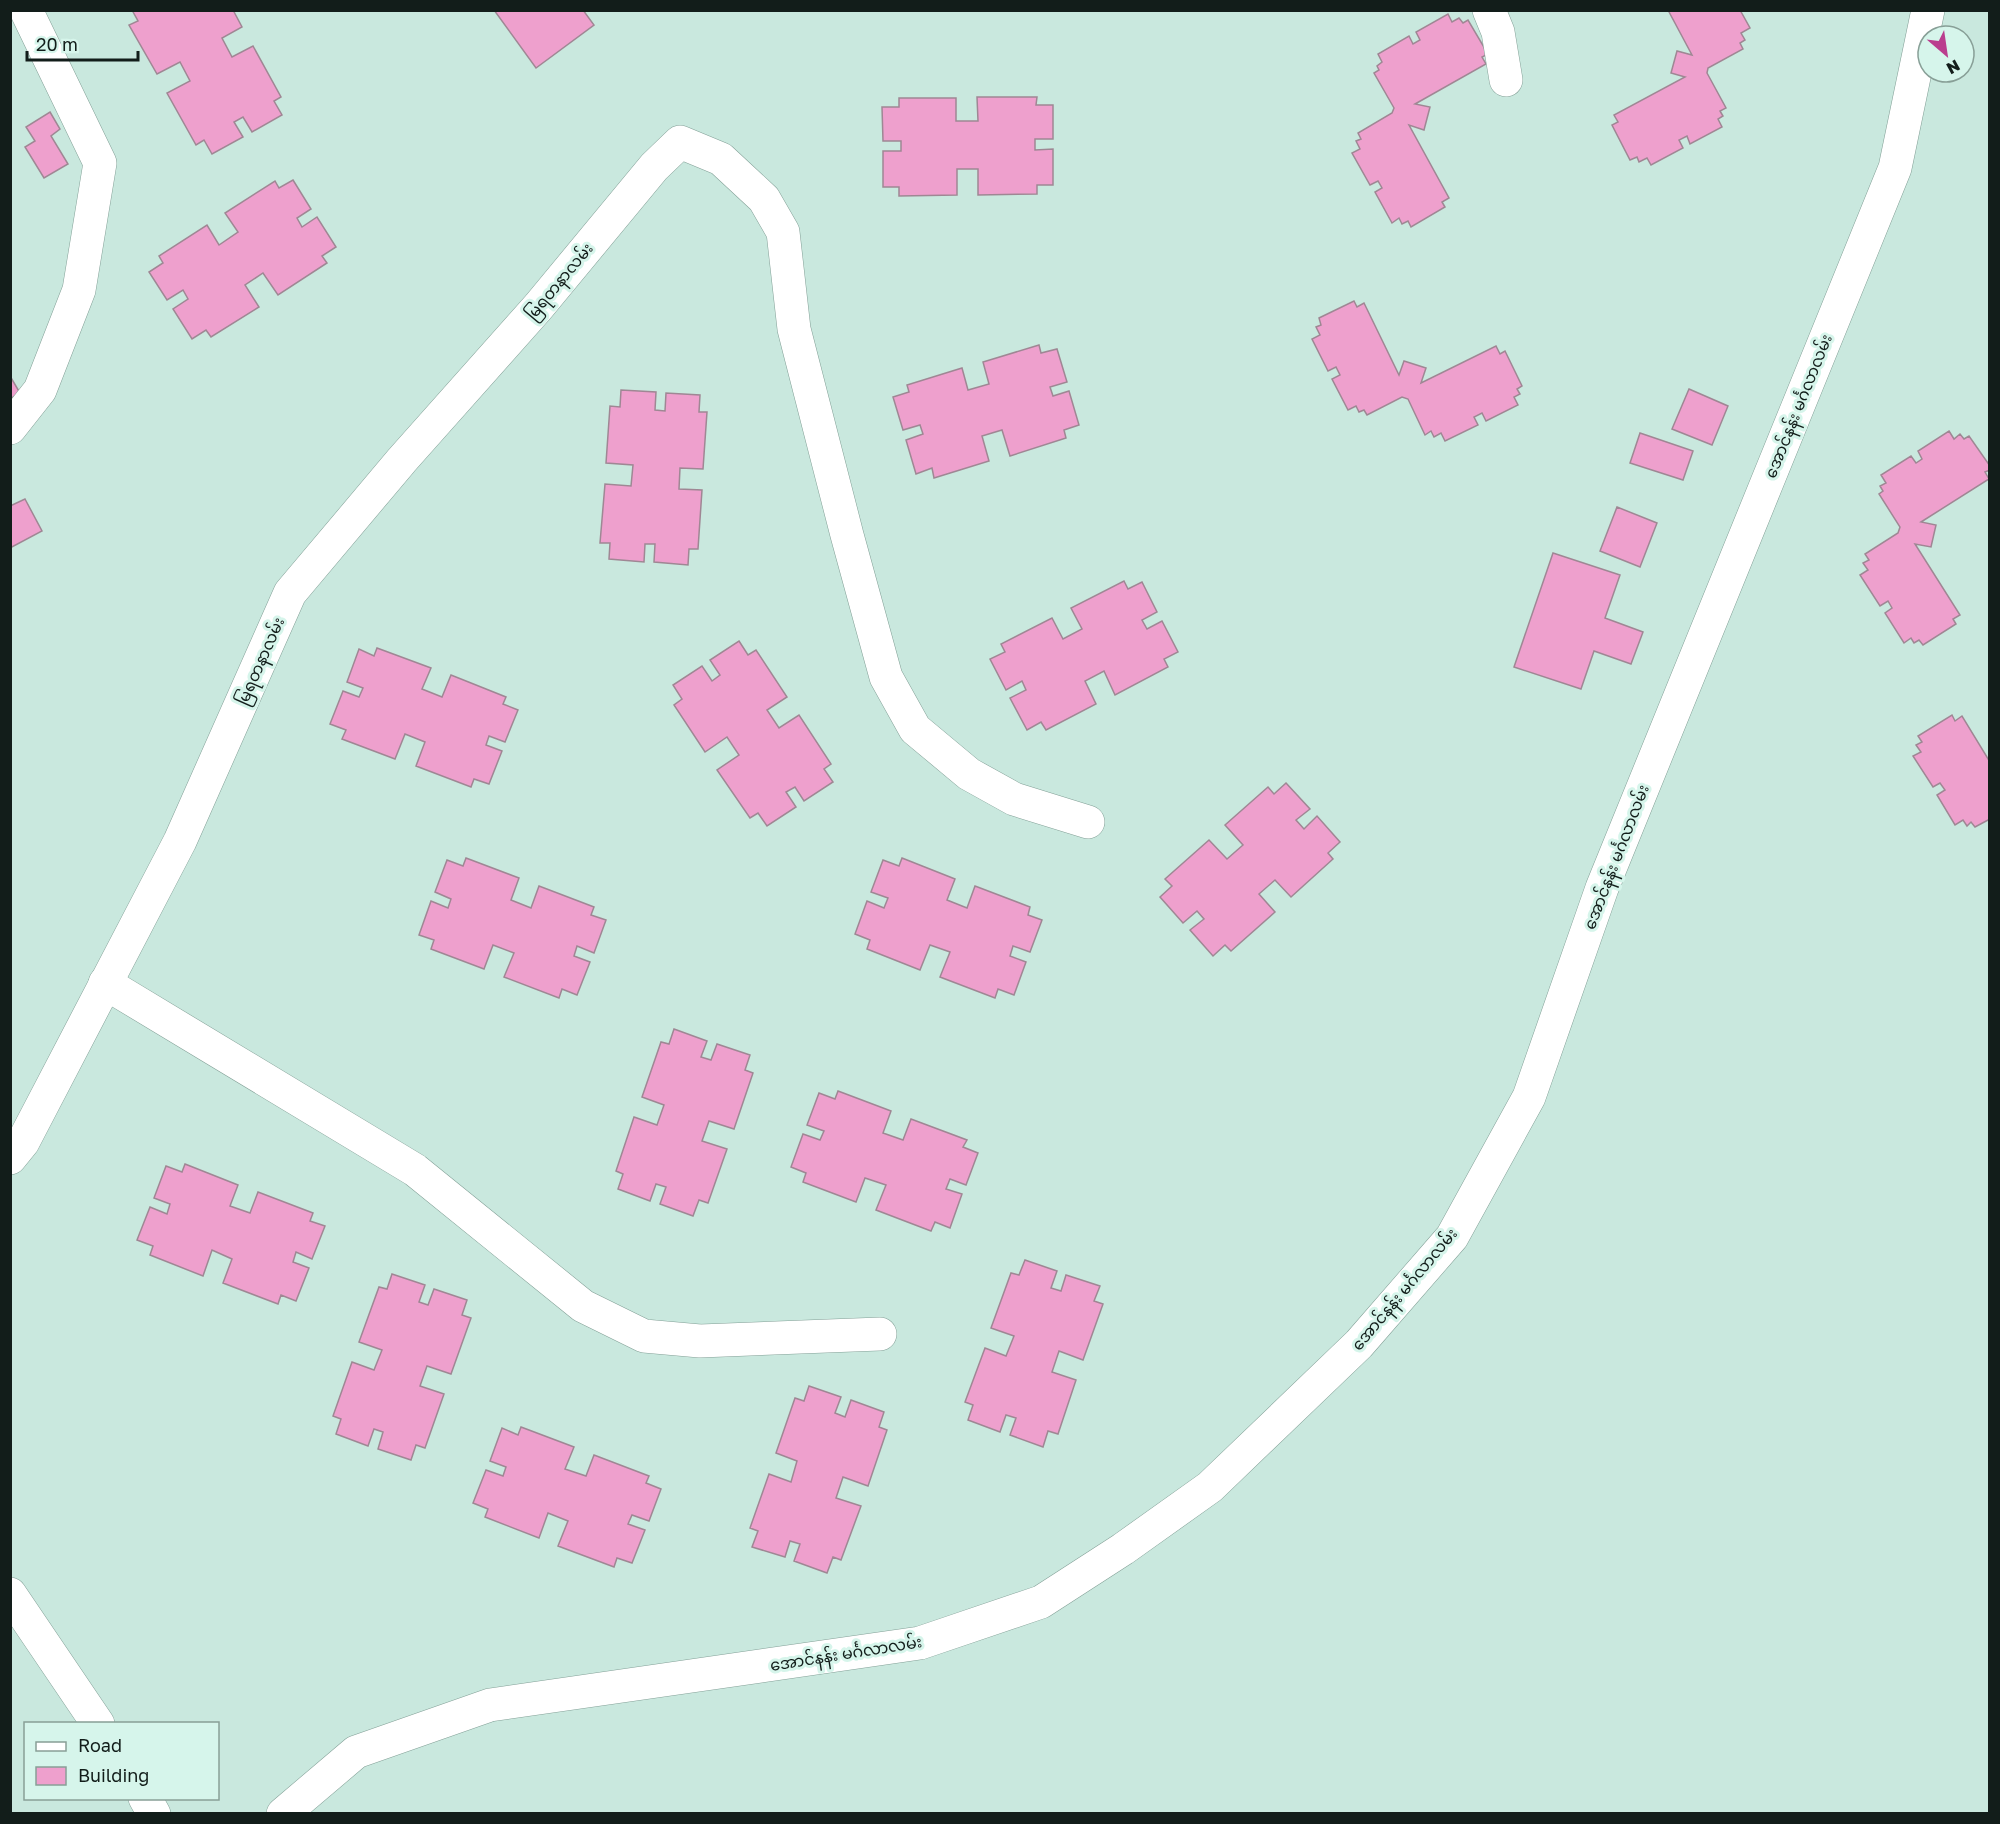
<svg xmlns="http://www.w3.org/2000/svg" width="2000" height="1824" viewBox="0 0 2000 1824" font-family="'Golos Text','Noto Sans Myanmar',sans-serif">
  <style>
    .building { fill: #eea0cd; stroke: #9f8794; stroke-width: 1.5 }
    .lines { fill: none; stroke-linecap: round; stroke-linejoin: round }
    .minor-casing { stroke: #83a097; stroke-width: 34 }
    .minor { stroke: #fff; stroke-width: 33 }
    .labels { text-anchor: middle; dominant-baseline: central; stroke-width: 6; stroke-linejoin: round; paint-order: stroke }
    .street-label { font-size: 16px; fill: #121d1a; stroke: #d6f5eb }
  </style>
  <rect width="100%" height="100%" fill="#c9e8de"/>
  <g class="building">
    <path d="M132,10h101l9,17 -20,11 10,19 21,-11 28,51 -7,4 8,14 -30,17 -9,-15 -9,5 9,15 -31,17 -8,-14 -8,5 -29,-52 23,-12 -10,-19 -23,12 -28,-49 9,-4z"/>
    <path d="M494,10h89l11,15 -58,43z"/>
    <path d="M1668,10h72l10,18 -9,5 4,7 -5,3 3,6 -35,19 -1,5 19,35 -6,3 3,5 -5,3 4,8 -32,17 -3,-8 -8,4 4,8 -32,17 -4,-7 -8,4 -2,-5 -7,3 -18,-35 6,-3 -4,-7 71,-38 -14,-4 6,-22 15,4z"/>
    <path d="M1448,14l4,8 7,-4 4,5 5,-3 20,34 -6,3 4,7 -71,40 15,3 -6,23 -15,-5 40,73 -7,4 3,5 -34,20 -3,-6 -6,3 -3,-6 -7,5 -17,-31 7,-4 -4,-7 -8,4 -18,-32 8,-4 -4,-8 5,-2 -3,-6 34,-20 2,-5 -20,-35 5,-3 -2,-4 5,-4 -4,-8 31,-18 4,8 7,-4 -4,-8z"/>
    <path d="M977,97h60l-1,8h17v34h-18v11l18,-1v36h-16v9l-59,1v-26h-21v26l-58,1v-9h-16v-36h18v-10h-18l-1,-34h17v-9h57v23h22z"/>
    <path d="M50,112l10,17 -9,7 17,28 -24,14 -19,-31 10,-6 -9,-14z"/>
    <path d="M293,180l18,29 -14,9 5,9 15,-10 19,30 -14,9 5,7 -49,32 -15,-22 -18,12 14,22 -48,30 -5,-7 -14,9 -19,-30 15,-10 -5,-9 -16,10 -18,-28 14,-9 -4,-7 48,-31 12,20 19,-13 -13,-19 50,-32 4,7z"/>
    <path d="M1354,301l3,6 7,-4 35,72 5,-14 22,7 -5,15 75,-37 4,8 5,-3 17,35 -5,3 3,5 -6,3 4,8 -32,16 -4,-8 -8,4 4,8 -33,16 -4,-8 -7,4 -3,-6 -6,4 -17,-36 -6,-2 -35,18 -3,-5 -5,2 -3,-6 -8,4 -16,-31 8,-4 -4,-8 -8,4 -16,-32 8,-4 -4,-8 5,-2 -2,-7z"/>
    <path d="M1039,345l2,8 16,-4 10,33 -17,5 3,9 16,-5 10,34 -15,5 2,8 -56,18 -8,-26 -20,6 7,25 -55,17 -2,-10 -16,6 -10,-34 17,-6 -3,-9 -17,5 -10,-33 16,-5 -2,-7 55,-17 6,22 21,-6 -6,-22z"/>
    <path d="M10,376l10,17 -10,6z"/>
    <path d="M1689,389l39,17 -16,39 -40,-16z"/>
    <path d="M621,390l35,2 -1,18 10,1 1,-18 34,2 -1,17h8l-4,57 -23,-1 -1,21 23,1 -4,59h-9l-1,16 -34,-3 1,-18h-10l-1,18 -35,-3 1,-16h-10l5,-59 26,2 2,-21 -27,-2 4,-57 10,1z"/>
    <path d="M1949,431l5,8 6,-5 4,5 5,-3 21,30v4l-5,2 4,7 -68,43 15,3 -5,22 -16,-3 45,71 -7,4 3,5 -33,21 -4,-5 -5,3 -3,-5 -7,5 -19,-30 7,-5 -4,-7 -8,5 -20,-31 8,-5 -5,-7 6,-3 -4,-6 33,-21 2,-6 -21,-33 4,-3 -3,-5 6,-3 -5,-8 30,-19 5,7 6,-4 -4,-8z"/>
    <path d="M1640,433l53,18 -10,29 -53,-17z"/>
    <path d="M25,499l17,32 -32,17v-42z"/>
    <path d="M1617,507l40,16 -17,44 -40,-16z"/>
    <path d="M1553,553l67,22 -15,43 38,14 -12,32 -37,-13 -13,38 -67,-22z"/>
    <path d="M1124,581l4,8 14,-7 15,30 -15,8 5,9 15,-8 16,31 -14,7 4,8 -53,28 -11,-24 -19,10 11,23 -50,26 -5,-8 -14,8 -17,-32 16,-8 -4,-9 -16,9 -16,-31 15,-7 -4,-8 51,-26 11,21 19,-10 -11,-21z"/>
    <path d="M739,641l9,14 8,-5 31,47 -20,13 12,18 20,-13 32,49 -7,5 9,13 -29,19 -9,-14 -9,5 10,15 -29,19 -9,-13 -8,5 -33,-48 22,-15 -12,-18 -22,15 -31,-47 8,-6 -9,-14 29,-19 10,15 8,-6 -10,-15z"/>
    <path d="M377,648l54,20 -9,21 20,8 9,-22 55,22 -3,7 15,6 -13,32 -16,-6 -3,9 16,6 -13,33 -15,-5 -3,8 -55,-21 9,-24 -20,-8 -10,25 -53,-20 4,-9 -16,-6 13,-33 16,6 4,-9 -16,-6 12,-33 15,7z"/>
    <path d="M1952,715l3,6 7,-5 28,46v57l-15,8 -4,-5 -4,4 -4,-6 -8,5 -18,-30 8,-5 -5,-7 -7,4 -20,-31 8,-4 -5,-7 6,-3 -4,-6z"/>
    <path d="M1286,783l24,26 -14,11 8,9 13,-13 23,26 -12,11 5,6 -42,38 -16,-17 -16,14 16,18 -44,39 -6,-6 -12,11 -23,-26 14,-11 -7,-8 -14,12 -23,-26 12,-11 -7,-7 44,-39 18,19 16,-14 -18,-20 43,-38 6,7z"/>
    <path d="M466,858l53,20 -8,22 20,8 8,-22 55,21 -3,8 15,5 -12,33 -17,-7 -3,10 16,6 -13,33 -15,-6 -3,9 -55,-21 10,-24 -21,-8 -9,24 -53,-20 3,-9 -15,-5 12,-34 17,7 3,-9 -16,-7 12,-32 16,6z"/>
    <path d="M902,858l53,21 -8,21 20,8 8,-22 55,21 -2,8 14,5 -12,32 -17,-6 -3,10 16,6 -12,33 -16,-6 -3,9 -55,-21 10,-25 -20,-7 -10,25 -53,-21 3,-9 -15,-6 12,-33 17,7 4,-10 -17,-6 12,-32 16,6z"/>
    <path d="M674,1029l33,12 -6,16 10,3 6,-16 33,11 -5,15 8,3 -19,56 -25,-8 -7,20 25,8 -19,54 -9,-3 -6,16 -33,-12 6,-17 -10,-3 -6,17 -32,-12 5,-15 -7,-3 18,-54 23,8 7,-20 -22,-8 19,-55 8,2z"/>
    <path d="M838,1091l53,20 -8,22 20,7 8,-21 56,21 -4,7 15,6 -12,32 -16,-6 -4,10 16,5 -12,34 -15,-6 -4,9 -55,-21 10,-25 -21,-7 -9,24 -53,-20 3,-9 -15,-6 12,-33 17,6 4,-9 -17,-6 12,-32 16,6z"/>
    <path d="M185,1164l53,21 -8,21 20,7 8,-21 55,21 -3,8 15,5 -13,33 -16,-7 -3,10 16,6 -13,33 -15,-6 -3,9 -55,-21 9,-24 -20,-9 -9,26 -53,-21 3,-9 -16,-6 13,-33 17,7 3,-10 -16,-6 12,-32 16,6z"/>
    <path d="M1025,1260l32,11 -6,17 10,3 5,-16 34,11 -6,15 9,3 -20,56 -24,-9 -7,21 24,8 -18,54 -10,-3 -5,16 -33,-12 6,-17 -10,-3 -6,17 -32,-12 5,-15 -8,-3 20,-54 21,8 8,-20 -23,-8 20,-55 8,2z"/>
    <path d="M392,1274l33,11 -6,17 9,3 6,-16 33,11 -5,15 9,3 -20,56 -24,-8 -7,20 24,8 -19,54 -9,-3 -5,15 -33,-11 5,-17 -9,-3 -6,17 -32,-12 5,-15 -8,-3 19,-54 22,8 8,-20 -23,-8 20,-55 8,2z"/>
    <path d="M809,1386l32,11 -6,16 10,4 6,-17 33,12 -5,15 8,3 -19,56 -25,-9 -7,21 25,8 -20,54 -8,-3 -6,16 -33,-12 6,-17 -10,-3 -5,16 -33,-10 6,-16 -8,-3 19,-54 22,8 6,-21 -21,-8 19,-55 9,3z"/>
    <path d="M521,1427l53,20 -9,22 21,7 8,-21 55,21 -3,7 15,6 -12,32 -17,-6 -4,9 17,6 -13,33 -15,-5 -3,9 -56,-21 10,-25 -20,-8 -9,25 -54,-21 3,-8 -15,-6 13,-33 17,6 3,-9 -16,-6 12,-33 16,7z"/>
  </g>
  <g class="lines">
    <defs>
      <g id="minor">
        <path d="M1489,10l9,22 8,48"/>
        <path d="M10,428l30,-38 39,-100 21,-127 -74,-153"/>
        <path d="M105,983l310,187 168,136 61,30 56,5 180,-7"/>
        <path d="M10,1158l13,-16 157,-301 110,-248 112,-133 137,-154 115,-139 26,-25 41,17 43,40 19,33 11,97 53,206 39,142 29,52 54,45 45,25 74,23"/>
        <path d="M10,1594l88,130"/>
        <path d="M145,1798l9,16"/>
        <path d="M283,1814l73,-62 134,-47 430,-62 121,-41 82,-53 87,-62 149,-143 93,-107 77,-140 73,-209 293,-720 33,-158"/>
      </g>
    </defs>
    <use href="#minor" class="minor-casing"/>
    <use href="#minor" class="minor"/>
  </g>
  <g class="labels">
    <g class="street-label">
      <text transform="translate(559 281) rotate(-50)">မြရတနာလမ်း</text>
      <text transform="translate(1798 406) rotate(-68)">အောင်နန်း မင်္ဂလာလမ်း</text>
      <text transform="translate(260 661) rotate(-66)">မြရတနာလမ်း</text>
      <text transform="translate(1616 857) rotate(-69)">အောင်နန်း မင်္ဂလာလမ်း</text>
      <text transform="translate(1404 1289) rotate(-50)">အောင်နန်း မင်္ဂလာလမ်း</text>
      <text transform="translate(846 1653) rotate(-9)">အောင်နန်း မင်္ဂလာလမ်း</text>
    </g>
  </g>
  <rect width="2000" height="1824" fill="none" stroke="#121d1a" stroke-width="24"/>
  <rect x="24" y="1722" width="195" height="78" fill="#d6f5eb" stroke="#889f97" stroke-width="1.5"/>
  <rect x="36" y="1742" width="30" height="9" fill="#ffffff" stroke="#889f97" stroke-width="1.5"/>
  <text x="78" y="1752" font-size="18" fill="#121d1a">Road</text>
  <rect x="36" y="1767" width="30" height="18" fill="#eea0cd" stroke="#889f97" stroke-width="1.5"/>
  <text x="78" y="1782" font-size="18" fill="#121d1a">Building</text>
  <g transform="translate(1946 54) rotate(151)"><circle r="28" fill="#d6f5eb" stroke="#889f97" stroke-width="1.5"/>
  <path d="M0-4.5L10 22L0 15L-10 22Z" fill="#ba3e8e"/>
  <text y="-9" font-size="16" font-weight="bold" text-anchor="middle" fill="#121d1a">N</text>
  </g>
  <path d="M27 51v9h111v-9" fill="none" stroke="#121d1a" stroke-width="3"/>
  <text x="36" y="51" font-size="18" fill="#121d1a" stroke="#d6f5eb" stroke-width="4.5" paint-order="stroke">20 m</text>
</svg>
